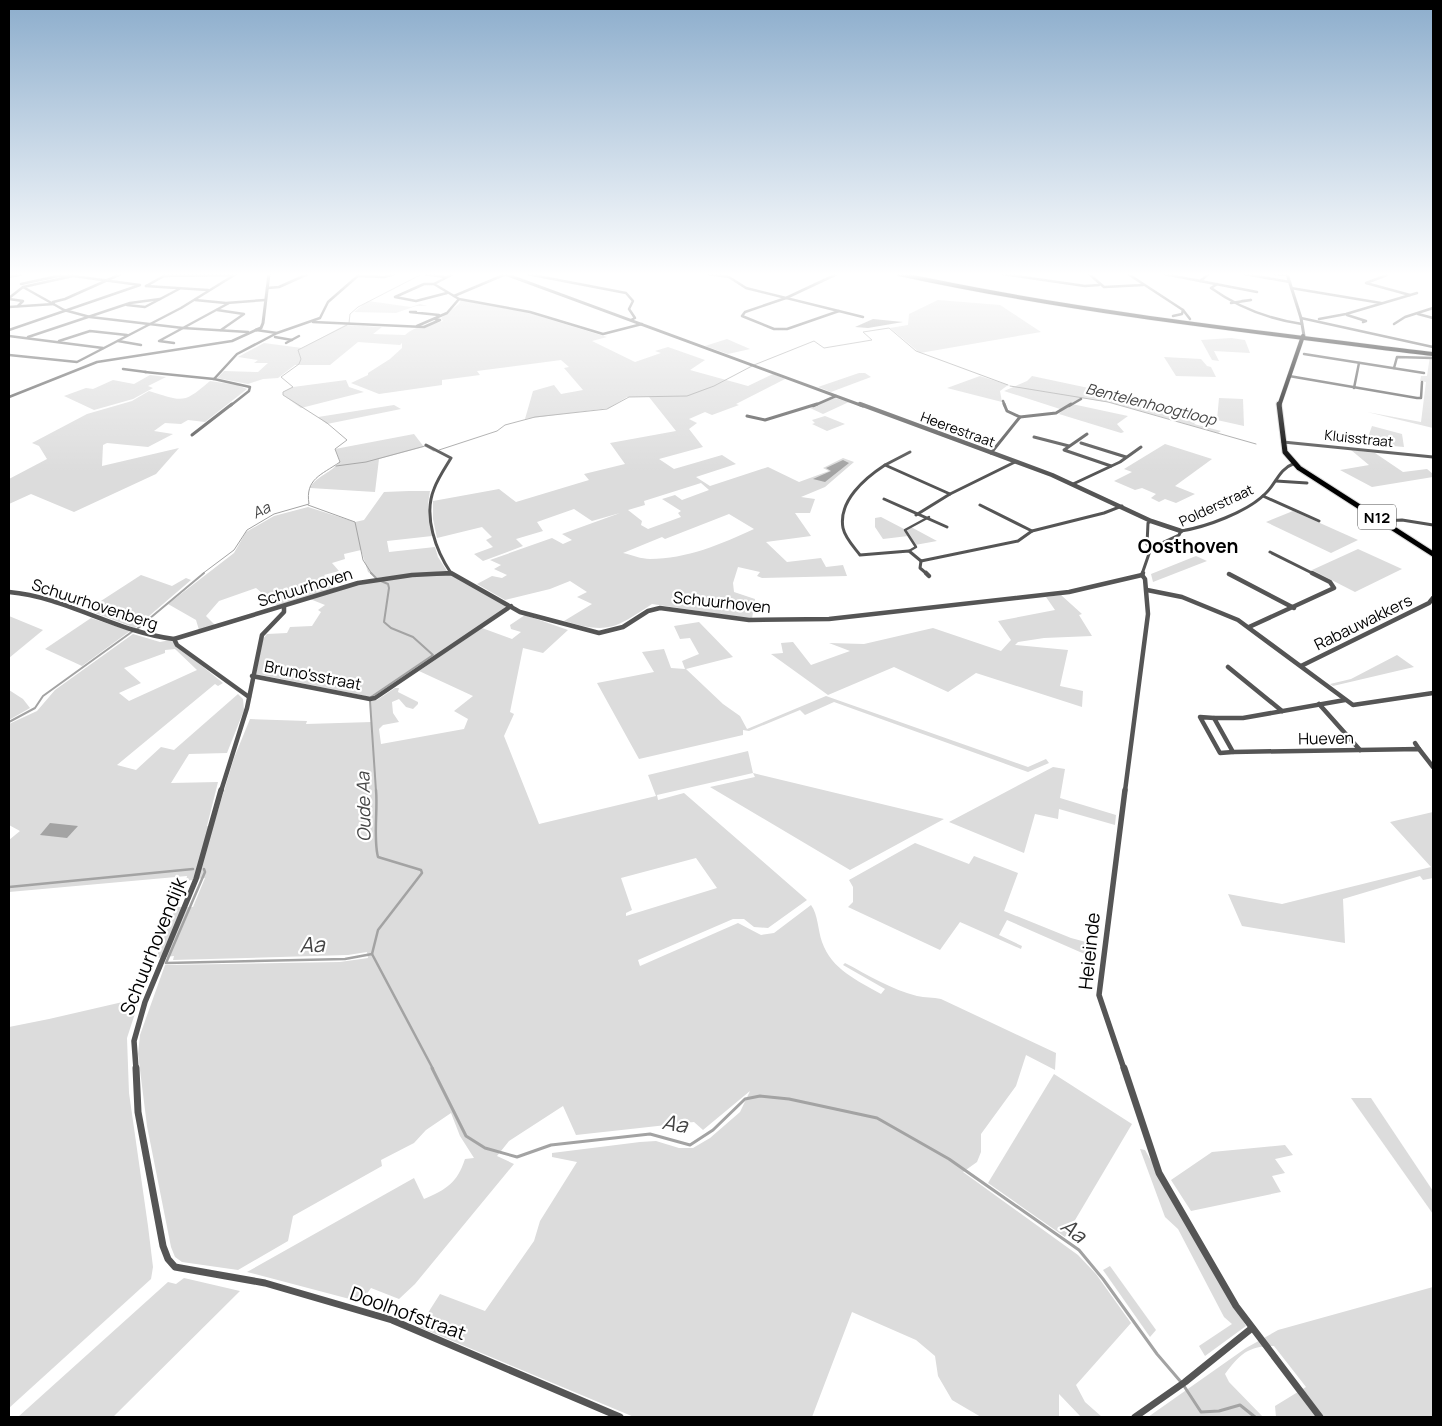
<svg xmlns="http://www.w3.org/2000/svg" width="1442" height="1426" viewBox="0 0 1442 1426" font-family="Manrope,sans-serif">
  <style>
    .green { fill: #dcdcdc; fill-rule: evenodd }
    .water { fill: #a3a3a3 }
    .lines { fill: none; stroke-linecap: round; stroke-linejoin: round }
    .stream-far3 { stroke: #a3a3a3; stroke-width: 1 }
    .stream-far2 { stroke: #a3a3a3; stroke-width: 2 }
    .stream-far1 { stroke: #a3a3a3; stroke-width: 2.5 }
    .stream { stroke: #a3a3a3; stroke-width: 3 }
    .primary-far1-casing { stroke: #dbdbdb; stroke-width: 5 }
    .primary-casing { stroke: #dbdbdb; stroke-width: 7 }
    .pedestrian { stroke: #555; stroke-width: 2.5 }
    .minor-far4 { stroke: #555; stroke-width: 2.5 }
    .minor-far3 { stroke: #555; stroke-width: 3 }
    .minor-far2 { stroke: #555; stroke-width: 4.5 }
    .minor-far1 { stroke: #555; stroke-width: 5.5 }
    .minor { stroke: #555; stroke-width: 7 }
    .tertiary-far1 { stroke: #555; stroke-width: 3 }
    .tertiary { stroke: #555; stroke-width: 4.5 }
    .primary-far1 { stroke: #000; stroke-width: 4 }
    .primary { stroke: #000; stroke-width: 5 }
    .labels { text-anchor: middle; dominant-baseline: central; stroke-width: 4.5; stroke-linejoin: round; paint-order: stroke }
    .far-street-label { font-size: 14px; fill: #000; stroke: #fff }
    .far-water-label { font-size: 15px; font-style: italic; fill: #444; stroke: #fff }
    .shield { fill: #fff; stroke: #4c4c4c; stroke-width: 1 }
    .shield-label { font-size: 15px; font-weight: bold; fill: #000 }
    .street-label { font-size: 16px; fill: #000; stroke: #fff }
    .water-label { font-size: 18px; font-style: italic; fill: #444; stroke: #fff }
    .quarter-label { font-size: 19px; font-weight: bold; fill: #000; stroke: #fff }
    .near-street-label { font-size: 19px; fill: #000; stroke: #fff }
    .near-water-label { font-size: 21px; font-style: italic; fill: #444; stroke: #fff }
  </style>
  <rect width="100%" height="100%" fill="#fff"/>
  <g class="green">
    <path d="M461,300l68,13 78,24 -15,4 43,21 26,-9 -6,-2 13,-4 37,13 -15,10 58,16 25,-12 12,5 -49,25 3,1 -27,10 -7,-3 -16,7 8,4 -8,6 14,18 -44,12 15,10 48,-14 14,9 -40,13 14,9 58,-19 31,15 30,-11 -6,-3 20,-10 11,4 -29,25 -24,10 14,2 -5,14h-15l16,23 -45,6 21,20 34,-4 5,9 17,-2 4,11 -85,2 -5,-2 3,-4 -22,-5 -5,16 1,9 21,7 -3,20 -100,-15c-38,25 -44,30 -88,17l28,-17 -15,-7 10,-5 -17,-11 -20,8 -45,11 -28,-16 15,-8 10,2 5,-3 -13,-6 7,-4 -11,-5 62,-22 11,6 9,-4 -10,-6 58,-21 -28,8 -18,-12 -37,13 6,9 -27,8 7,7 -40,15 -9,-7 19,-7 -7,-7 6,-3 -10,-10 -45,11 -4,-19v-18l66,-12 17,13 73,-22 -5,-6 41,-10 -15,-21 66,-12 -27,-34h-22l-18,11 -84,11 8,-28 21,-6 7,9 22,-4 -19,-22 5,-1 -8,-7 -84,11 3,4 -38,5v5l-63,9 -28,-11 17,-8v-2l22,-14 12,-11v-5l-2,2 -42,-3 -28,23h-35l-17,13 -15,1 -15,5 -31,-6 7,-7 34,1 10,-9h-14l4,-3 -20,-3 26,-14 38,5 43,-23 37,2 -9,7 32,1c11,-10 24,-9 38,-14l-2,-3 18,-14zM701,483l8,7 -27,10 -7,-5 -13,4 19,12 -3,2 3,4 -33,12 -7,-4 1,-4 -14,-11 17,-5 -1,-4zM729,514l25,15c-32,15 -68,30 -104,30 -9,0 -18,-4 -27,-6l39,-16 3,2z"/>
    <path d="M938,300l62,5 41,27 -121,21 -30,-25 18,-3 1,-11z"/>
    <path d="M368,301l43,6 9,-3 7,2h-11l-20,7 -42,-1z"/>
    <path d="M1231,338l14,2 5,13 -36,-2 5,10 -7,-1 -11,-20z"/>
    <path d="M727,339l23,10 -22,5 -23,-8z"/>
    <path d="M1430,356h3v72l-66,-16 54,10 5,-40 -6,-1 1,-5h6z"/>
    <path d="M1164,357l37,2 6,7 4,1 5,10 -40,-1z"/>
    <path d="M859,373h6l6,4 -40,15 -13,-5z"/>
    <path d="M150,375l16,2 -18,9 5,2 -20,11 -39,11 -30,-14 22,-8 7,1 20,-9 21,4z"/>
    <path d="M980,376l28,9 -8,6 2,11 -55,-14z"/>
    <path d="M1032,376l66,14 104,26 -8,8 27,7 -3,2 -106,-30 -30,-5 -10,6 56,12 -11,8 7,8 -3,1 -62,-19 4,-4 -59,-19 23,-10z"/>
    <path d="M346,380l3,7 15,5 -63,16 -18,-13v-3l10,-5z"/>
    <path d="M210,381l27,4 10,4 -42,33 -17,-2 -7,4 -16,-1 -11,8 19,3 -25,13 -41,-4 -4,2 -1,21 77,-18 -23,26 -82,38 -43,-18 -22,10v-25l38,-20 -8,-13 -7,-3 55,-29 45,-13 17,-10c34,10 33,14 61,-10z"/>
    <path d="M835,398l14,4 -26,12 -13,-6z"/>
    <path d="M1219,398l24,1 1,27 -27,-6z"/>
    <path d="M394,405l7,4 -74,15 -9,-7z"/>
    <path d="M825,416l20,8 -18,7 -15,-7 3,-1 -3,-3z"/>
    <path d="M1372,426l30,8 2,13 -44,-4 -2,-7 10,1z"/>
    <path d="M414,434l10,13 -45,12 -4,33 -65,-4c7,-13 22,-15 30,-27l-5,-12z"/>
    <path d="M1165,444l47,15 -37,27 20,8 -19,9 -11,-4 -6,3 -8,-4 5,-4 -14,-6 -7,2 -21,-9 18,-9 -8,-3z"/>
    <path d="M1351,450l24,3 28,19 24,-3 6,5v3l-61,10 -32,-17 29,-5z"/>
    <path d="M409,491h21l-2,13 4,32 -45,5 2,11 46,-5 3,10 9,14 -70,7 -9,-6 -7,-22 -17,4 1,5 -13,4 7,8 -15,4 12,13 -57,19 -23,-19 -37,13 -13,15 9,9 -16,5 -3,-10 -28,-16 66,-51 12,-21 28,-16 34,-9 47,15 9,-2 20,-28z"/>
    <path d="M1293,511l65,29 -27,13 -65,-31z"/>
    <path d="M881,517l25,13 5,-3 26,14 -22,4 -7,-9 -25,3 -8,-12v-9z"/>
    <path d="M1358,549l44,20 -47,23 -43,-22z"/>
    <path d="M1196,556l11,5 -54,21 -2,-8z"/>
    <path d="M141,575l31,11 14,-8 5,2 -56,48 -48,-18z"/>
    <path d="M423,575h29l53,30 1,3 -69,47h-5l-61,42 -115,-23 7,-35 4,-5 20,-1 3,-6 22,-1 9,-14 -3,-2 7,-5 -15,-6 50,-15z"/>
    <path d="M1061,595l21,19 -3,1 13,21 -48,2 -26,4 -3,3 53,5 -8,36 23,5 -1,16 -106,-34 -28,19 -54,-25 -66,28 -57,-41 12,-1 -2,-10 12,-1 18,23 39,-14 -21,-8 35,1 69,-16 68,23 10,-11 -13,-19 57,-11 -9,-13z"/>
    <path d="M525,615l43,15 -25,23 -20,-5 -13,64 4,2 -10,22 35,88 117,-28 -8,-21 100,-24 5,22 191,46 -94,51 -140,-83 45,-10 -2,-4 -96,22 1,5 26,-7 123,107 -39,28 -14,-1 -10,-8h-11l-95,41 2,6 98,-43 23,12 13,-2 37,-28c7,9 7,26 11,37 10,28 35,38 59,52l4,-5 -42,-24 2,-2c23,12 47,27 72,33 8,2 16,1 24,3l115,54 -1,17 -29,-15 -10,31 -35,48v18l-4,10 -14,10 115,83 18,19 35,49 -55,62 9,17 17,15h-21l-22,-23v23h-78l-29,-17 -14,-24 -3,-20 -19,-16 -64,-28 -40,105h-178l-215,-90 21,-33 45,17 49,-70 6,-20 37,-59 -25,-5v-4l88,-11 16,-1 23,7h14l17,-10 30,-26 10,-21 -47,39 -9,-8 -118,13 -13,-29 -54,35 -12,15 17,8 -99,120 -16,15 -28,-11 -10,14 -114,-30 167,-94 10,21c23,-10 33,-16 41,-40l9,-1 -14,-22 -9,-23 -25,17 -12,13 -33,17 1,6 -89,50 -5,25 -50,29 -56,-8 -7,-5 -4,-10 -24,-121 -9,-72 2,-19 25,-70 175,-3 28,-4 -1,-6 -19,3 -175,5 1,-4 -18,2 20,-51h17l12,-29 -19,3 1,-5 -178,16v-52l11,-9 -11,-6v-101l28,-13 18,-21 78,-56 27,8 10,-2 53,43 -5,3 -3,-2 -98,81 19,5 25,-23 13,3 64,-56 5,5 1,11 -17,43 -38,1 -18,29 47,-1 -11,44 6,1 21,-69 16,-39 57,2 -1,3 66,-2 -2,-21 7,-1 18,-12h4l-1,4 20,10v2l-5,5 -7,-2 -7,-8 -7,3 1,11 6,9 -16,3 -4,4 2,15 83,-15 4,-10 -14,-8 19,-15 -54,-25 63,-43 30,11 9,-7 -10,-3 -1,-4zM175,649l22,21 -68,31 -10,-8 22,-10 -17,-15 41,-15v-3zM696,858l21,30 -91,28v-3l6,-3 -11,-32z"/>
    <path d="M9,616l34,14 -34,28z"/>
    <path d="M91,618l39,13 -48,35 -37,-17z"/>
    <path d="M699,622l34,35 -47,12 37,35 17,12 7,13 79,-33 202,71 18,-8 3,4 -21,9 -194,-70 -29,13 -5,-5 -51,21 -6,-1v5l-104,24 -42,-76 57,-11 -12,-20 22,-3 7,19 14,1 -3,-8 17,-7 -9,-16 -10,1 -6,-13z"/>
    <path d="M1397,655l17,12 -81,19 -3,-2 21,-5z"/>
    <path d="M9,690l14,9 7,9 -21,12z"/>
    <path d="M1053,767l12,2 -5,29 56,17 -1,10 -56,-16 -1,10 -23,-5 -11,39 -75,-31z"/>
    <path d="M1433,812v66l-10,2 -3,-4 -77,23 2,44 -103,-17 -14,-32 54,10 149,-37 -41,-45z"/>
    <path d="M915,843l54,21 5,-8 44,17 -14,38 67,27 26,7 -1,14 -89,-39 -8,15 23,11 -1,3 -61,-27 -20,28 -92,-43 5,-5v-15l-4,-7z"/>
    <path d="M140,998l-13,40 2,55 19,133 5,41 -2,12 -142,129v-381l40,-8z"/>
    <path d="M1054,1074l78,50 -67,113 -77,-54z"/>
    <path d="M1351,1098h20l62,93v23z"/>
    <path d="M1285,1145l8,10 -18,4 10,14 -13,3 9,16 -90,19 -20,-31 41,-28z"/>
    <path d="M1140,1149l5,1 101,176 -41,30 -6,-10 33,-22 -8,-7 -46,-88 -13,-12z"/>
    <path d="M1110,1266l46,64 -6,7 -47,-67z"/>
    <path d="M184,1278l56,13 -127,126h-95l150,-135 8,2z"/>
    <path d="M1433,1287v130h-157l-1,-11 31,-19 -32,-41c-26,0 -34,8 -49,28l4,8 34,35h-115l98,-69 32,-18z"/>
  </g>
  <g class="water">
    <path d="M873,319l30,3 -35,6 -13,-1z"/>
    <path d="M843,460l6,3 -24,19 -12,-3 18,-8 -5,-3z"/>
    <path d="M50,823l28,3 -11,12 -27,-3z"/>
  </g>
  <g class="lines">
    <g class="stream-far3">
      <path d="M349,323l1,-9 8,-7 64,-33"/>
      <path d="M754,365l60,-24 10,7 48,-8 -9,-8 26,-4 27,23 92,34"/>
      <path d="M1010,386l98,16 148,42"/>
      <path d="M439,450l58,-19 8,-6 30,-8 72,-8 22,-12 58,-1 27,-10 38,-20"/>
      <path d="M336,466l30,-4 59,-16 9,5"/>
      <path d="M308,505l47,17 8,38 9,14"/>
      <path d="M202,574l32,-24 13,-20 27,-16 35,-10c-4,-25 12,-29 31,-42l-5,-13 12,-9 -20,-17 -44,-28v-3l10,-5 -12,-10 18,-13 2,-5 -3,-9 49,-25"/>
    </g>
    <g class="stream-far2">
      <path d="M371,573l5,5"/>
      <path d="M137,629l67,-56"/>
      <path d="M371,697l62,-42 -20,-18 -22,-9 -7,-6 5,-34 -1,-4 -7,-3"/>
      <path d="M370,701l6,90"/>
      <path d="M9,722l26,-14 8,-12 90,-65"/>
    </g>
    <g class="stream-far1">
      <path d="M204,869l1,3 -39,91 179,-4 27,-5 61,115"/>
      <path d="M9,887l184,-18"/>
      <path d="M372,954l6,-24 44,-57 -1,-3 -43,-13c-5,-19 0,-47 -2,-67"/>
    </g>
    <g class="stream">
      <path d="M432,1068l34,68 19,12 32,9 34,-12 99,-11 40,11 23,-15 32,-31 15,-3 29,3 88,19 72,41 130,91 24,29 54,75 24,28"/>
      <path d="M1184,1386l17,26 18,-1 21,-6 15,12"/>
    </g>
    <defs>
      <g id="primary-far1">
        <path d="M899,274c176,38 356,58 534,80"/>
        <path d="M1279,406l24,-70"/>
      </g>
      <path id="primary" d="M1279,404l6,48 14,16 134,86"/>
    </defs>
    <use href="#primary-far1" class="primary-far1-casing"/>
    <use href="#primary" class="primary-casing"/>
    <path class="pedestrian" d="M909,551l7,-4 -11,-17 24,-13"/>
    <g class="minor-far4">
      <path d="M424,274l21,3"/>
      <path d="M453,274l-19,10 25,15 71,13 73,22 39,-10"/>
      <path d="M527,274l99,19 7,8 -4,8 6,9 -4,2"/>
      <path d="M709,274l20,3 17,11 117,29"/>
      <path d="M837,274l-51,24 -41,14 -3,4 32,13h13l52,-18"/>
      <path d="M1003,274l82,12 14,-1"/>
      <path d="M1089,274l15,13 39,-2"/>
      <path d="M1128,274l55,36 7,9"/>
      <path d="M1164,274l93,18 -10,-2"/>
      <path d="M1244,274l46,8"/>
      <path d="M1275,274l13,1"/>
      <path d="M1387,275l-21,8 44,12"/>
      <path d="M163,276l69,-1"/>
      <path d="M358,276l26,1 11,-3"/>
      <path d="M9,277l14,-3"/>
      <path d="M1200,281l9,-7"/>
      <path d="M434,284h-10l-29,13 21,4 31,-8"/>
      <path d="M1217,284l-6,4c28,20 57,31 91,36"/>
      <path d="M146,286l62,4"/>
      <path d="M146,286l18,-10"/>
      <path d="M23,287l41,23 26,7 93,11 65,4"/>
      <path d="M267,288l12,-1 29,-13"/>
      <path d="M1291,288l90,15"/>
      <path d="M454,296l52,-22"/>
      <path d="M9,298l14,-11 50,-11h-15l-37,8"/>
      <path d="M9,299l14,2 -5,5"/>
      <path d="M195,300l31,3 39,-3"/>
      <path d="M53,302l12,-3 56,-25"/>
      <path d="M1231,303l20,-3 -9,1"/>
      <path d="M127,305l18,2 34,-18"/>
      <path d="M9,307l45,-3"/>
      <path d="M217,310l27,4 -23,16"/>
      <path d="M416,312h-6l29,3"/>
      <path d="M1418,314l15,4"/>
      <path d="M1347,315l19,6 -3,1"/>
      <path d="M1173,316l9,-2 1,-4"/>
      <path d="M1301,318l132,29"/>
      <path d="M1319,319l27,-5 71,-21"/>
      <path d="M313,322l111,5 16,-7 -5,-1"/>
      <path d="M1394,324l11,-7 28,-9"/>
      <path d="M417,326l30,-13 12,-14"/>
      <path d="M9,330l131,-45 -67,-9"/>
      <path d="M9,336l94,12"/>
      <path d="M28,337l102,-34 30,-4"/>
      <path d="M275,337l17,3"/>
      <path d="M59,341l31,-10 37,4"/>
      <path d="M118,341l23,4"/>
      <path d="M174,343l-15,-2 70,-38"/>
      <path d="M286,343l13,-7"/>
      <path d="M1304,354l120,19"/>
      <path d="M9,355l68,7 104,-54 55,-34"/>
      <path d="M1394,368l3,-11 36,1"/>
      <path d="M123,369l23,3"/>
      <path d="M145,372l69,7 36,8 -1,4 -19,15"/>
      <path d="M1289,376l128,22h4l1,-16"/>
      <path d="M214,379l23,-25 40,-21"/>
      <path d="M1354,388l5,-25"/>
      <path d="M9,397l88,-35 135,-21 24,-11 21,3 43,-15 8,-16 32,-28"/>
      <path d="M1003,401l2,5"/>
      <path d="M813,406l23,-10"/>
      <path d="M1069,406l12,-7"/>
    </g>
    <g class="minor-far3">
      <path d="M747,416l18,4 52,-16"/>
      <path d="M1020,417l36,-4 15,-9"/>
      <path d="M1087,434l-23,16 47,16"/>
      <path d="M192,435l40,-31"/>
      <path d="M1034,437l35,9"/>
      <path d="M1283,442l150,15"/>
      <path d="M1081,443l45,14"/>
      <path d="M426,445l25,13c-6,10 -13,20 -17,31 -11,27 2,62 17,84"/>
      <path d="M991,453l29,-36 -13,-6 -3,-7"/>
      <path d="M885,465l25,-13"/>
      <path d="M1276,481l31,2"/>
      <path d="M1073,484l47,-22 21,-15"/>
      <path d="M950,494l-65,-29c-20,13 -47,36 -42,63 2,10 11,19 17,27l49,-4 12,10 97,-20 14,-10 72,-18 18,-7"/>
      <path d="M1263,496l56,25"/>
      <path d="M884,499l63,28"/>
      <path d="M980,505l52,26"/>
      <path d="M916,515l34,-21 65,-32"/>
      <path d="M1151,521l-3,2 -1,21 4,4"/>
      <path d="M1383,521l19,-1 31,5"/>
      <path d="M1151,548l28,-13 2,-4c25,-4 66,-19 84,-37 11,-10 14,-25 28,-30"/>
      <path d="M1270,552l44,22"/>
      <path d="M921,561l-1,7 7,6"/>
      <path d="M428,574h25"/>
      <path d="M1142,574l9,-26"/>
    </g>
    <g class="minor-far2">
      <path d="M926,573l3,3"/>
      <path d="M1229,574l65,34"/>
      <path d="M1142,575l1,-2"/>
      <path d="M1147,590l35,7 56,23 115,85 80,-12"/>
      <path d="M9,592c57,5 107,40 165,47l184,-56 54,-8 39,-2 69,39 79,21 24,-6 25,-16 12,-3 89,12 80,-1 240,-27 73,-17"/>
      <path d="M1249,627l85,-39 -4,-6 -18,-9"/>
      <path d="M174,639l3,6 72,52"/>
      <path d="M1301,666l128,-63 4,-5"/>
      <path d="M1228,667l54,44"/>
      <path d="M252,676l118,23 5,-1 136,-92"/>
      <path d="M1345,700l-102,18h-29l19,34 186,-3 14,18"/>
      <path d="M1319,704l41,46"/>
      <path d="M1214,718l-14,-1 20,36 13,-1"/>
      <path d="M1415,743l4,6"/>
      <path d="M221,791l26,-83 15,-73 22,-23v-6"/>
      <path d="M1125,791l23,-177 -3,-35 -3,-4"/>
    </g>
    <g class="minor-far1">
      <path d="M136,1069l-2,-28 11,-39 51,-123 25,-89"/>
      <path d="M1124,1069l-25,-74 26,-205"/>
    </g>
    <g class="minor">
      <path d="M136,1068l2,44 25,134 5,13 7,8 90,16 127,37 228,97"/>
      <path d="M1124,1068l35,105 77,133 84,111"/>
      <path d="M1135,1417l50,-35 67,-54"/>
    </g>
    <g class="tertiary-far1">
      <path d="M505,274l358,132"/>
      <path d="M1287,274l14,44 3,18"/>
      <path d="M256,330l5,-2 2,-5 6,-49"/>
    </g>
    <path class="tertiary" d="M860,404l192,71 99,46 30,10"/>
    <use href="#primary-far1" class="primary-far1"/>
    <use href="#primary" class="primary"/>
  </g>
  <linearGradient id="sky" x2="0" y2="1"><stop stop-color="#8cadcc"/><stop offset="0.58" stop-color="#fff"/><stop offset="1" stop-color="#fff" stop-opacity="0"/></linearGradient>
  <rect width="1442" height="473" fill="url(#sky)"/>
  <g class="labels">
    <g class="far-street-label">
      <text transform="translate(958 429) rotate(20)">Heerestraat</text>
      <text transform="translate(1359 438) rotate(6)">Kluisstraat</text>
      <text transform="translate(1216 505) rotate(-25)">Polderstraat</text>
    </g>
    <g class="far-water-label">
      <text transform="translate(1151 404) rotate(14)">Bentelenhoogtloop</text>
      <text transform="translate(261 510) rotate(-27)">Aa</text>
    </g>
    <rect class="shield" x="1358" y="504.5" width="38" height="25" rx="4"/>
    <g class="shield-label">
      <text x="1377" y="517">N12</text>
    </g>
    <g class="street-label">
      <text transform="translate(305 587) rotate(-17)">Schuurhoven</text>
      <text transform="translate(722 602) rotate(6)">Schuurhoven</text>
      <text transform="translate(95 604) rotate(18)">Schuurhovenberg</text>
      <text transform="translate(1363 622) rotate(-26)">Rabauwakkers</text>
      <text transform="translate(313 675) rotate(11)">Bruno'sstraat</text>
      <text transform="translate(1326 738) rotate(-1)">Hueven</text>
    </g>
    <g class="water-label">
      <text transform="translate(363 807) rotate(-91)">Oude Aa</text>
    </g>
    <g class="quarter-label">
      <text x="1188" y="546">Oosthoven</text>
    </g>
    <g class="near-street-label">
      <text transform="translate(153 946) rotate(-68)">Schuurhovendijk</text>
      <text transform="translate(1089 951) rotate(-84)">Heieinde</text>
      <text transform="translate(408 1313) rotate(20)">Doolhofstraat</text>
    </g>
    <g class="near-water-label">
      <text transform="translate(312 944) rotate(-1)">Aa</text>
      <text transform="translate(675 1123) rotate(10)">Aa</text>
      <text transform="translate(1074 1230) rotate(38)">Aa</text>
    </g>
  </g>
  <rect width="1442" height="1426" fill="none" stroke="#000000" stroke-width="20"/>
</svg>
